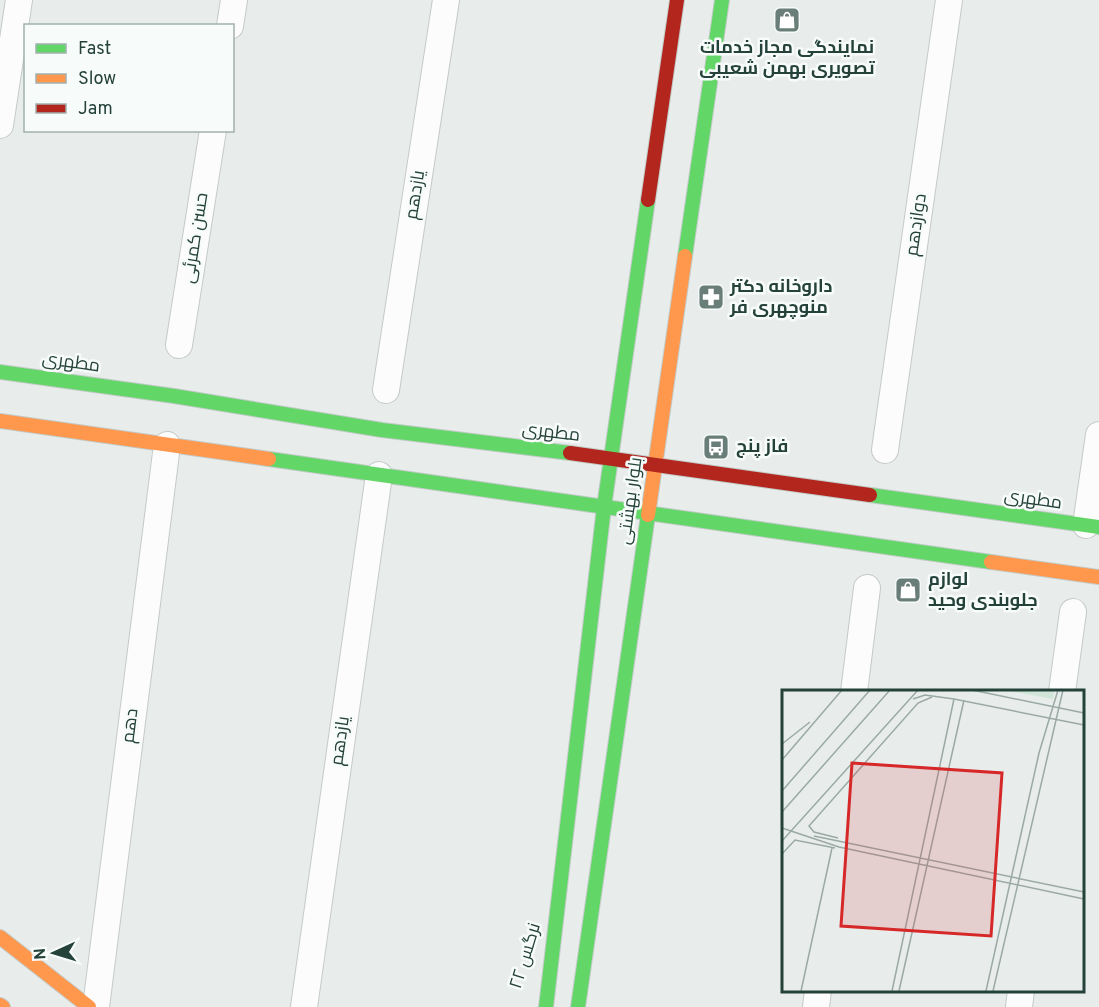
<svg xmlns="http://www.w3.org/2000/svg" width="1099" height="1007" viewBox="0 0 1099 1007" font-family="Overpass,Cairo,sans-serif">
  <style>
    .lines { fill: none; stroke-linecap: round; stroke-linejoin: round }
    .street-casing { stroke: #c5cac8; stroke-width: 28 }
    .fast-casing { stroke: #c3cbc8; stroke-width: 16 }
    .slow-casing { stroke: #c3cbc8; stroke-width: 16 }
    .jam-casing { stroke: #c3cbc8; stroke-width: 16 }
    .street { stroke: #fcfcfc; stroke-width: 26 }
    .fast { stroke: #63d668; stroke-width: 14 }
    .slow { stroke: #ff974d; stroke-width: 14 }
    .jam { stroke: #b3261e; stroke-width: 14 }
    .labels { text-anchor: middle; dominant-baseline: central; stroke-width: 5; stroke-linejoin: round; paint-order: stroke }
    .poi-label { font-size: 18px; font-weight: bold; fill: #24423a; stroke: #f7fbf9; text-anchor: start }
    .street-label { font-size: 18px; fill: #24423a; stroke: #f7fbf9 }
    .inset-road { fill: none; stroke: #9aa9a4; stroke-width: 1.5 }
    .view { fill: #d62828; fill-opacity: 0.15; stroke: #d62828; stroke-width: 3 }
    .inset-edge { fill: none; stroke: #24423a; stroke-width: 3 }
  </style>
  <rect width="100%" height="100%" fill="#e8edeb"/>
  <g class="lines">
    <defs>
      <g id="street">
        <path d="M230,26l4,-26"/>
        <path d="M0,125l19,-125"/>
        <path d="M179,345l34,-215"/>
        <path d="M386,390l60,-390"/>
        <path d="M885,450l64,-450"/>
        <path d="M1086,525l13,-90"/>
        <path d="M854,692l13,-104"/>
        <path d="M1062,692l11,-80"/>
        <path d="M96,1007l71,-562"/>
        <path d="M304,1007l75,-532"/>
        <path d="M816,1007l2,-17"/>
        <path d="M1019,1007l2,-17"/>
      </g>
      <g id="fast">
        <path d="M685,256l37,-256"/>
        <path d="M0,372l174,24 208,34 188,23"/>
        <path d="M269,459l722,103"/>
        <path d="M870,495l229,32"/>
        <path d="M546,1007l58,-500 44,-307"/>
        <path d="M578,1007l70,-492"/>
      </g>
      <g id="slow">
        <path d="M0,421l269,38"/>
        <path d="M648,515l37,-259"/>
        <path d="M991,562l108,15"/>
        <path d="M0,937l89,70"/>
        <path d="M0,1005l3,2"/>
      </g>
      <g id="jam">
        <path d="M648,200l29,-200"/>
        <path d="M570,453l300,42"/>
      </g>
    </defs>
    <use href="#street" class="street-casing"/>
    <use href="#fast" class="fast-casing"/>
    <use href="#slow" class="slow-casing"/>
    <use href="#jam" class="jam-casing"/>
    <use href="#street" class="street"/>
    <use href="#fast" class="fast"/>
    <use href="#slow" class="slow"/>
    <use href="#jam" class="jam"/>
  </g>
  <defs>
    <symbol id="shop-square" viewBox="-11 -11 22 22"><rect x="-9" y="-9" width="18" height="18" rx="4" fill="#697e78" stroke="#f7fbf9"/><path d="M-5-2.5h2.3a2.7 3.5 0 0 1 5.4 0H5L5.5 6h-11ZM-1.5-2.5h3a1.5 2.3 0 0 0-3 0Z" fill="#fff"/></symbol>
    <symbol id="pharmacy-square" viewBox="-11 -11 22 22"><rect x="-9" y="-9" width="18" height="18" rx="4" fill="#697e78" stroke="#f7fbf9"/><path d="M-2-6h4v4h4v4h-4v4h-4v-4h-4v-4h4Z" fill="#fff"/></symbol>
    <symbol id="bus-square" viewBox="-11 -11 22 22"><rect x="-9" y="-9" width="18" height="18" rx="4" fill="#697e78" stroke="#f7fbf9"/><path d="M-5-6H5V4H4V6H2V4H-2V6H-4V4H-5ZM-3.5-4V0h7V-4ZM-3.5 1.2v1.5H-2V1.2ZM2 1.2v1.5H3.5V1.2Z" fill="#fff"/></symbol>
  </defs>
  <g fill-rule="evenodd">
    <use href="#shop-square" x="772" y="5" width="30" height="30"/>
    <use href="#pharmacy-square" x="696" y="282" width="30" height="30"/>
    <use href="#bus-square" x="701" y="432" width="30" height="30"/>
    <use href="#shop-square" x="893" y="575" width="30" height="30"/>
  </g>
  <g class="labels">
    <g class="poi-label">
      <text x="787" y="48" text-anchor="middle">نمایندگی مجاز خدمات<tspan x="787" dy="21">تصویری بهمن شعیبی</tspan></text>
      <text x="730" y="287">داروخانه دکتر<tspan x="730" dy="21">منوچهری فر</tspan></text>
      <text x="736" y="447">فاز پنج</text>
      <text x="928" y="580">لوازم<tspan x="928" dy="21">جلوبندی وحید</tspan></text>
    </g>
    <g class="street-label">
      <text transform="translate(416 195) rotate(-81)">یازدهم</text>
      <text transform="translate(917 225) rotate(-82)">دوازدهم</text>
      <text transform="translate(196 238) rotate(-81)">حسن کمرئی</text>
      <text transform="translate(71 363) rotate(8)">مطهری</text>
      <text transform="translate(551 433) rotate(7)">مطهری</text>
      <text transform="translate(1033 500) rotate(8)">مطهری</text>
      <text transform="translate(631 501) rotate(-82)">بلوار بهشتی</text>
      <text transform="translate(131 726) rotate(-83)">دهم</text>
      <text transform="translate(341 741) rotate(-82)">یازدهم</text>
      <text transform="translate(526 956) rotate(-73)">نرگس ۲۲</text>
    </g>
  </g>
  <g transform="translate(782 690)">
    <rect width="302" height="302" fill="#e8edeb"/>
    <path d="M221,0h51l-1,9z" fill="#d1e6d8"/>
    <path class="inset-road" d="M190,0l112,23M131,9l12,-4 29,4 130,26M0,54l28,-22M0,70l60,-70M0,101l88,-101M0,122l108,-122M0,138l57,19 245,52M32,146l270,56M56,148l-24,-6 -5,-6 109,-123 14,-6M0,151l136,-151M0,164l13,-14 40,8M19,301l31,-143M110,301l62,-292M117,301l65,-291M204,301l53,-238 19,-63M211,301l70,-301"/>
    <path class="view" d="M70,73l150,10 -11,163 -150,-10z"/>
    <rect width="302" height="302" class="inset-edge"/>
  </g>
  <rect x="24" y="24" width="210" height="108" fill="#f7fbf9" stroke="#a3b1ad" stroke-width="1.5"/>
  <rect x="36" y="44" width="30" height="9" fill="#63d668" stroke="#a3b1ad" stroke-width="1.5"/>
  <text x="78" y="54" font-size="18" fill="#24423a">Fast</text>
  <rect x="36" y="74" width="30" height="9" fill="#ff974d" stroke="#a3b1ad" stroke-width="1.5"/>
  <text x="78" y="84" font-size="18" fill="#24423a">Slow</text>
  <rect x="36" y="104" width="30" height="9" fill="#b3261e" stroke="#a3b1ad" stroke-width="1.5"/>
  <text x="78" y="114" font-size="18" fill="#24423a">Jam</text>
  <g transform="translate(54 953) rotate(266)" stroke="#f7fbf9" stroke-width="4.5" paint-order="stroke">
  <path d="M0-4.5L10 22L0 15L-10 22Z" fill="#24423a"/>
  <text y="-9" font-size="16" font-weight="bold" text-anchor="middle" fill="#24423a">N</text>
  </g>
</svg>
